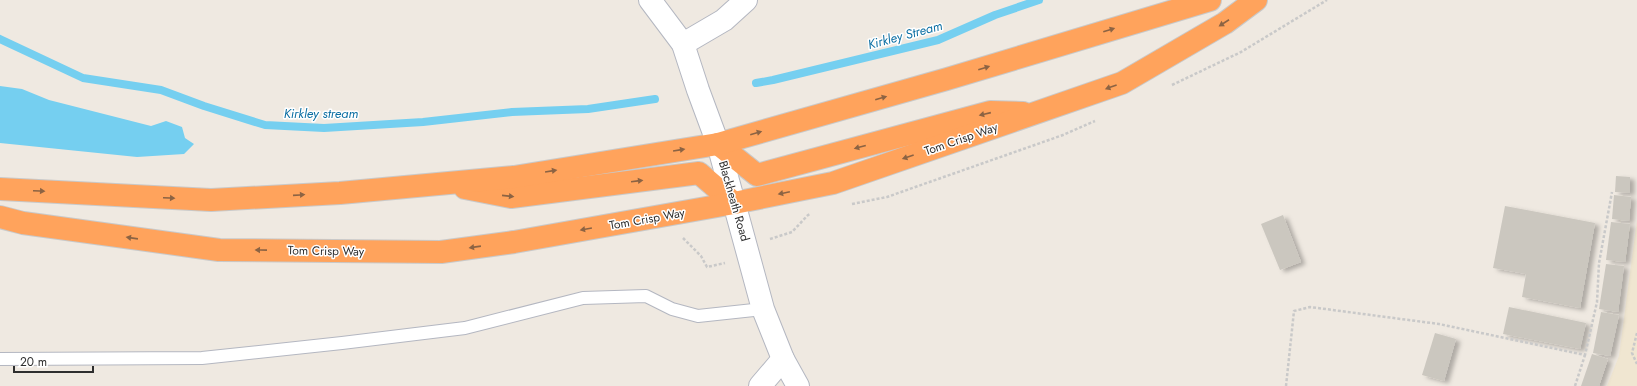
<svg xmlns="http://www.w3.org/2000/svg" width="1637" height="386" viewBox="0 0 1637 386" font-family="Jost,sans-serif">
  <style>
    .education { fill: #f0e6d1 }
    .water { fill: #75cff0 }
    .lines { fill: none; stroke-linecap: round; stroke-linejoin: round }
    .stream { stroke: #75cff0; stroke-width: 8 }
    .building { fill: #cbc7bf; filter: url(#shadow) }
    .lane-casing { stroke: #b4b7c1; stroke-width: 14 }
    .street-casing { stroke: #b4b7c1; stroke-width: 24 }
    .secondary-casing { stroke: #b4b7c1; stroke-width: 24 }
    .highway-casing { stroke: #c9c9c9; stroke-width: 24 }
    .path { stroke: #c9c9c9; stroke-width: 2.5; stroke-dasharray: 3 2; stroke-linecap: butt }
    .lane { stroke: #fff; stroke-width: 12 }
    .street { stroke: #fff; stroke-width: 22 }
    .secondary { stroke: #fff; stroke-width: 22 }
    .highway { stroke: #ffa35c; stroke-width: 22 }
    .oneway { fill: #8c6343 }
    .labels { text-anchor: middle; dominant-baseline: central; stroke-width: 3; stroke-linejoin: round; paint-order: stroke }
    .street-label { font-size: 12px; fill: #2e2e2e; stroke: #fff }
    .water-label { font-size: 13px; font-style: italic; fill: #0d6fa3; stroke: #fff }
  </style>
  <defs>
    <filter id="shadow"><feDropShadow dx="4.5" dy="2.5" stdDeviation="2" flood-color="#0004"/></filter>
  </defs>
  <rect width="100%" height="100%" fill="#efe9e1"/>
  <path class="education" d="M1637,220v166h-30l12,-30z"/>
  <path class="water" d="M0,86l22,3 27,11 102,26 15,-5 16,6 3,11 9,6 -10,10 -47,3 -137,-14z"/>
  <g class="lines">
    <g class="stream">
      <path d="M0,39l83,39 78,12 43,16 61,19 59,3 99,-6 89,-10 76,-3 67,-10"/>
      <path d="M756,83l17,-3 165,-40 57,-25 44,-15"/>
    </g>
  </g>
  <g class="building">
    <path d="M1616,176l14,1v16l-15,-1z"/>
    <path d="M1614,195l17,2 -2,24 -17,-2z"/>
    <path d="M1505,206l90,17 -15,85 -58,-11 4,-23 -33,-6z"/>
    <path d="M1283,215l18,47 -21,8 -19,-46z"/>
    <path d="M1611,222l19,2 -5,38 -19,-2z"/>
    <path d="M1606,264l18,2 -6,46 -19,-3z"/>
    <path d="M1509,307l77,16 -6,26 -77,-15z"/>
    <path d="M1601,312l18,3 -9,41 -17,-3z"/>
    <path d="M1435,333l21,6 -12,42 -22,-6z"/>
    <path d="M1592,354l16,5 -9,27h-18z"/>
  </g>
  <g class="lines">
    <defs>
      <path id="lane" d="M0,359l202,-1 140,-15 123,-15 118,-30 63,-2 26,13 26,7 65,-7"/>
      <path id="street" d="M760,386l23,-27"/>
      <g id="secondary">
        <path d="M650,0l33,44 15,46 20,54 45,165 20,50 15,27"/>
        <path d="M683,44l41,-24 22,-20"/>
      </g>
      <g id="highway">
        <path d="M718,144l39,31 233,-63 33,1"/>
        <path d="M465,188l46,9 188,-24 35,30"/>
        <path d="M0,189l211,11 129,-7 174,-16 204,-33 229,-65 263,-79"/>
        <path d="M0,217l23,6 196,27 222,2 73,-10 220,-39 99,-20 289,-100 103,-60 31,-23"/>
      </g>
    </defs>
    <use href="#lane" class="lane-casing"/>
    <use href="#street" class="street-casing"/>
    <use href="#secondary" class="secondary-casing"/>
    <use href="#highway" class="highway-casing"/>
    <g class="path">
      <path d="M1172,85l69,-33 86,-52"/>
      <path d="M852,204l35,-7 176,-62 32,-14"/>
      <path d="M683,238l18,18 6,11 18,-4"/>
      <path d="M770,239l22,-7 16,-17 2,-1"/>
      <path d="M1637,333l-5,20 5,11"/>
      <path d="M1286,386l8,-75 16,-4 129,17 146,31 12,-53 2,-39 13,-71"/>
      <path d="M1575,386l10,-31"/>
    </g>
    <use href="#lane" class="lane"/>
    <use href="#street" class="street"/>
    <use href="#secondary" class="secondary"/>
    <use href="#highway" class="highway"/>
  </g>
  <defs><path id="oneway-solid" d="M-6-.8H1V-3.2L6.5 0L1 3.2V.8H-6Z"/></defs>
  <g class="oneway">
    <use href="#oneway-solid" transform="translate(1224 23) rotate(147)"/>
    <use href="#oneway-solid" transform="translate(1109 30) rotate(-17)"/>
    <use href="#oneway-solid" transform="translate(984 68) rotate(-17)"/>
    <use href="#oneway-solid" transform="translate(1111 87) rotate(160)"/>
    <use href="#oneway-solid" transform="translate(881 98) rotate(-16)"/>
    <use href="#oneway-solid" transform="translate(985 114) rotate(167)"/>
    <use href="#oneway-solid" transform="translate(756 133) rotate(-16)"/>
    <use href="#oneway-solid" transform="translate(860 147) rotate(165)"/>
    <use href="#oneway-solid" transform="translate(679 150) rotate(-9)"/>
    <use href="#oneway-solid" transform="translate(908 157) rotate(161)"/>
    <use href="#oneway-solid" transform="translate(551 171) rotate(-9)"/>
    <use href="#oneway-solid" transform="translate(637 181) rotate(-7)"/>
    <use href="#oneway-solid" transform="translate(39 191) rotate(3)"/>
    <use href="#oneway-solid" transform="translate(784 193) rotate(168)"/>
    <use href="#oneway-solid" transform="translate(299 195) rotate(-4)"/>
    <use href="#oneway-solid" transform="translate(508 196) rotate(6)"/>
    <use href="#oneway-solid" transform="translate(169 198) rotate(3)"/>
    <use href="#oneway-solid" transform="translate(586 229) rotate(170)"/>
    <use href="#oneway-solid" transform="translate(132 238) rotate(-172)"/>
    <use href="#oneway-solid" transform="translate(475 247) rotate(172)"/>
    <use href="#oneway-solid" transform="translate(261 250) rotate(-179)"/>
  </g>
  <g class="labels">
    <g class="street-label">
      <text transform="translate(961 139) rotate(-19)">Tom Crisp Way</text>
      <text transform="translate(734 201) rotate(74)">Blackheath Road</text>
      <text transform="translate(647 219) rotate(-10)">Tom Crisp Way</text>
      <text transform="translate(326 251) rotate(1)">Tom Crisp Way</text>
    </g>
    <g class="water-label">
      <text transform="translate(905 35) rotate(-15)">Kirkley Stream</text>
      <text x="321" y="113">Kirkley stream</text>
    </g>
  </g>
  <path d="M14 366v6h79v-6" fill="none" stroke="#2e2e2e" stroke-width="2"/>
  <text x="20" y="366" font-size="12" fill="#2e2e2e" stroke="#ffffff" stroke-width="3" paint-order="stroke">20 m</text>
</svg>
